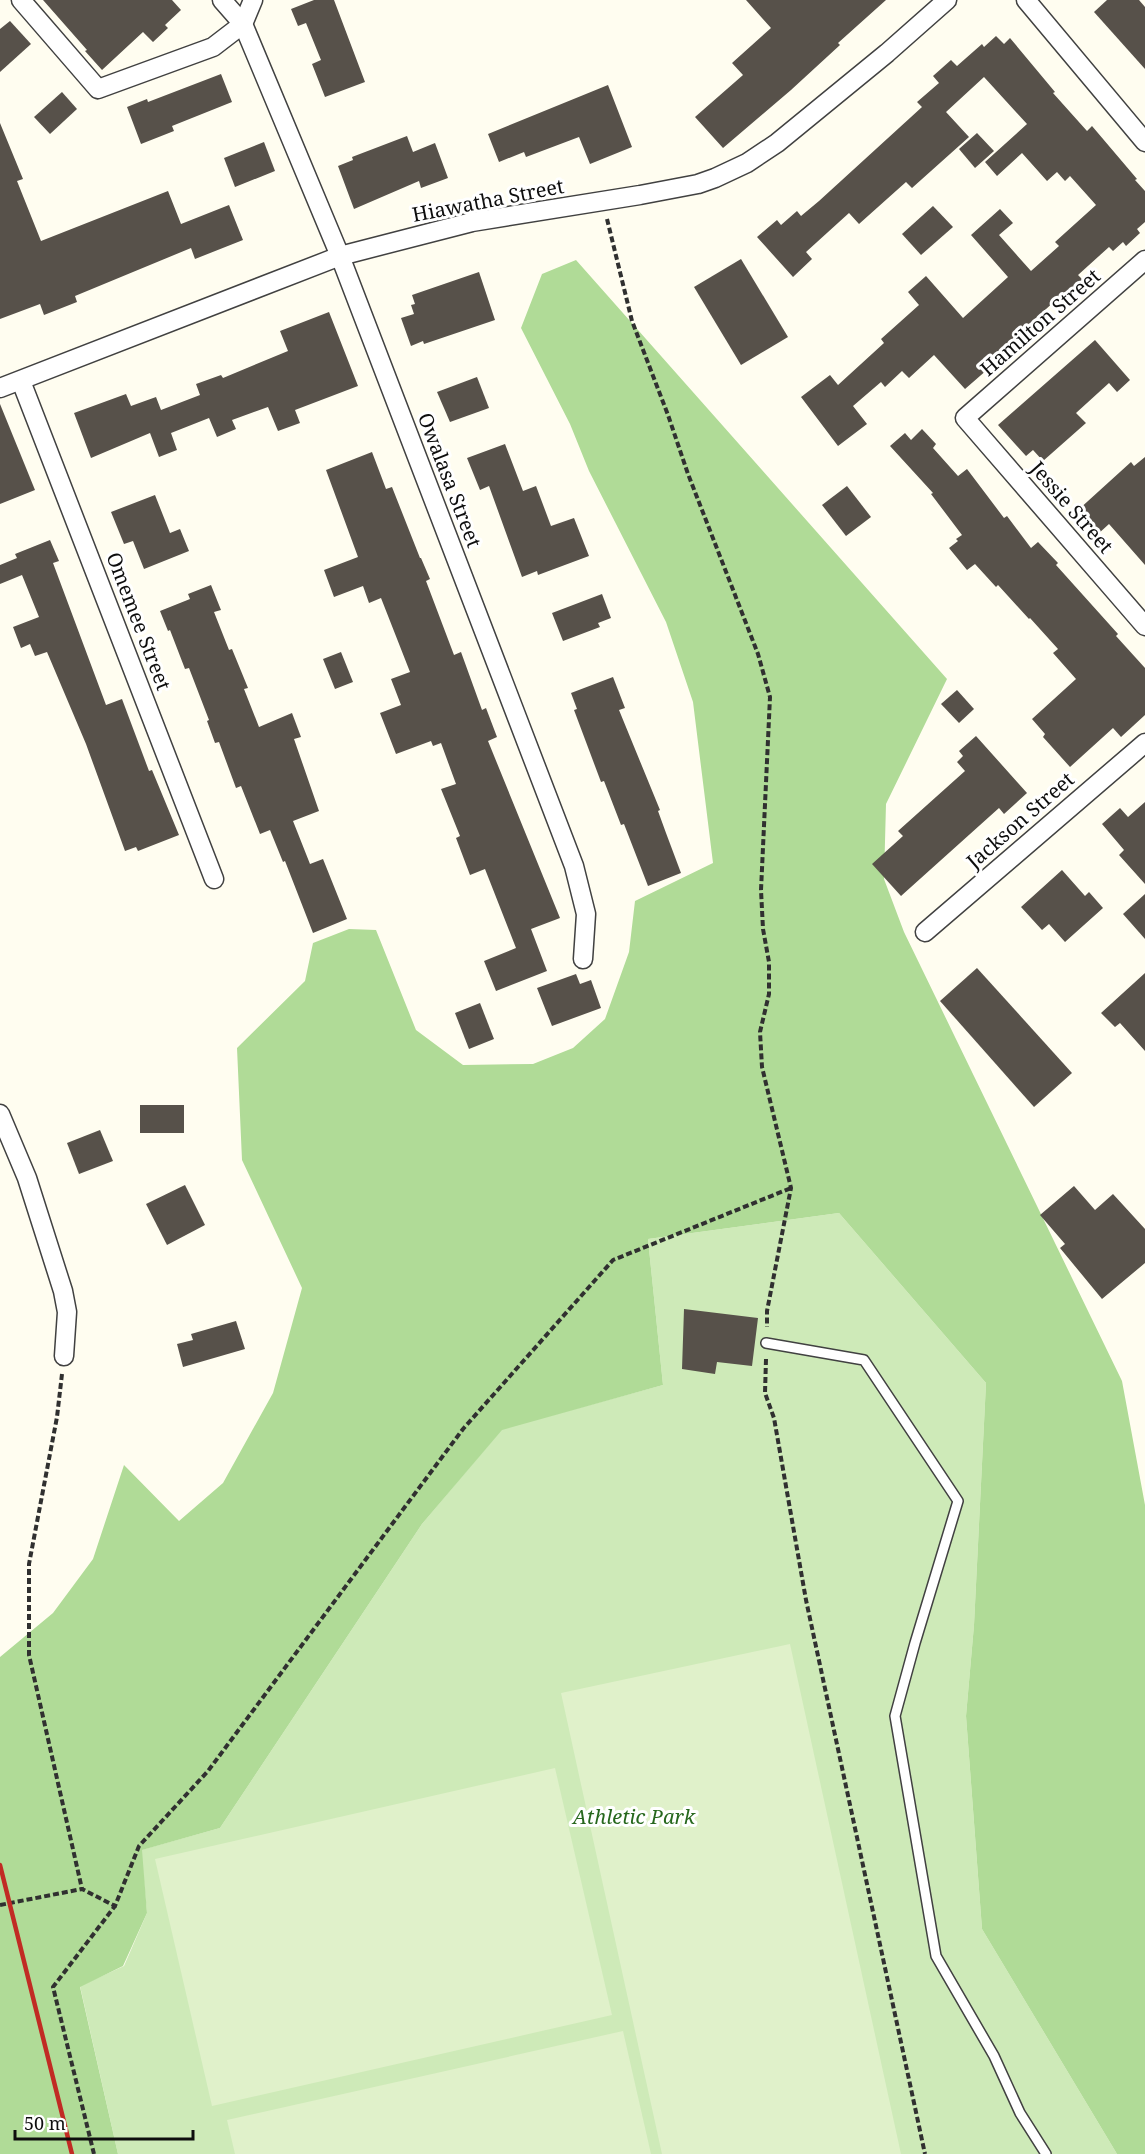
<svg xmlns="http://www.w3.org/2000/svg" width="1145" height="2154" viewBox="0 0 1145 2154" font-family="'Noto Serif',serif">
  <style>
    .green { fill: #ceeab8 }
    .forest { fill: #b0db97 }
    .pitch { fill: #e0f1ca }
    .building { fill: #57514a }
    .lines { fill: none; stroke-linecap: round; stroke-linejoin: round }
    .lane-casing { stroke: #414141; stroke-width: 12 }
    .street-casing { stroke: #414141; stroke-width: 21 }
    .path { stroke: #303030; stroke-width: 4; stroke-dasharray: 6 3; stroke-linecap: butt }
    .lane { stroke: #fff; stroke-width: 9 }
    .street { stroke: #fff; stroke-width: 18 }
    .rail { stroke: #c12b24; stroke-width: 4.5 }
    .labels { text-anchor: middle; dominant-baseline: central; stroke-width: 6; stroke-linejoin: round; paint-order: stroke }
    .street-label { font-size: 20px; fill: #0e0e0e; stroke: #fff }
    .park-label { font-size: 20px; font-style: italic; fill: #26671d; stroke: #fff }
  </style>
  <rect width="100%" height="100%" fill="#fffdf0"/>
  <path class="green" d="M839,1213l147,170 -12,242 -8,91 16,213 135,225h-999l-38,-168 44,-20 23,-53 -6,-63 79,-22 202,-304 80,-95 161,-44 -15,-146z"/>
  <path class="forest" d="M576,260l371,419 -61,125 -2,75 20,53 218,449 23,124v649h-28l-135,-225 -16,-213 8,-91 12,-242 -147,-170 -191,26 15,146 -161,45 -80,94 -202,304 -78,22 5,63 -24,53 -43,21 38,167h-118v-497l53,-44 40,-54 31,-94 55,56 44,-38 50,-90 29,-105 -60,-128 -5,-112 68,-67 8,-38 36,-14 27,1 40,100 47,35 70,-1 40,-16 32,-29 24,-67 6,-51 78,-38 -20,-161 -27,-80 -77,-151 -19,-47 -49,-96 21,-54z"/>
  <g class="pitch">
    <path d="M790,1644l111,510h-239l-101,-461z"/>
    <path d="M555,1768l57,247 -400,91 -57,-247z"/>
    <path d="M623,2031l28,123h-416l-8,-34z"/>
  </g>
  <g class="building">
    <path d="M43,0h129l9,10 -16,15 3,3 -15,14 -10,-10 -41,38 -17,-19 2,-1z"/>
    <path d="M314,0h20l31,82 -40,15 -13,-33 9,-4 -15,-37 -8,3 -7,-17z"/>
    <path d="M746,0h140l-48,43 2,2 -49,45 -68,58 -28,-31 48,-42 -11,-12 39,-35z"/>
    <path d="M1107,0h32l6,7v62l-51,-57z"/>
    <path d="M10,21l21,23 -31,28v-43z"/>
    <path d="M996,36l8,8 6,-6 45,54 -2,1 34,38 5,-5 45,53 -2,1 10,11v31l-8,7 3,4 -14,13 -3,-4 -10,9 -4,-4 -31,28 7,7 -16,15 -4,-5 -39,35 4,4 -19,18 -46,40 -31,-34 -25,23 -7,-7 -17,16 -4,-5 -28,24 14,18 -29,22 -37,-49 29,-22 8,10 46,-42 -3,-4 38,-34 -11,-13 18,-16 37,42 45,-41 -37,-42 29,-26 13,14 -14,12 32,36 28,-25 -4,-4 41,-37 -26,-29 -5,5 -8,-9 -10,9 -25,-28 -25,23 -12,-14 42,-38 -43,-47 -38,35 23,25 -57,51 -6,-6 -47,42 -10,-11 -43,39 6,7 -19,18 -36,-40 20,-17 4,5 16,-14 4,5 18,-15 103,-94 -5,-5 22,-19 -6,-7 18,-16 6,6 25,-22 2,3z"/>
    <path d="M221,74l11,28 -60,24 2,5 -33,13 -14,-37 20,-8 1,3z"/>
    <path d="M608,85l24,62 -42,17 -11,-27 -53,20 -2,-5 -25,10 -11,-28z"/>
    <path d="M62,92l15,17 -27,25 -16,-17z"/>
    <path d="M0,123l23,56 -6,2 24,60 127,-50 13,33 48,-19 14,35 -48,19 -4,-11 -116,48 2,6 -33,13 -4,-11 -40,15z"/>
    <path d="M977,133l17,18 -19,17 -16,-19z"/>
    <path d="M407,136l6,16 22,-9 13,35 -27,10 -2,-7 -65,28 -16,-43 15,-6 -1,-3z"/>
    <path d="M264,142l11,29 -40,16 -11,-29z"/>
    <path d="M933,206l20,21 -32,28 -19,-21z"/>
    <path d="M741,259l47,78 -47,28 -47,-78z"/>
    <path d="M479,272l16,48 -71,24 -1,-3 -12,5 -10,-28 13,-4 -3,-9 4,-1 -3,-9z"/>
    <path d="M329,312l29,74 -63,24 5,13 -22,8 -10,-24 -36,13 4,9 -19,8 -8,-19 -38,15 6,17 -18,7 -9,-24 -59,25 -17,-45 52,-19 5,12 25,-9 5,13 39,-15 -4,-11 25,-9 2,3 65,-27 -8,-20z"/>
    <path d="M1095,340l35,40 -13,12 -8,-9 -33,30 10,10 -43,38 -10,-11 -7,6 -28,-31z"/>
    <path d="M477,377l12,31 -39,14 -13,-30z"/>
    <path d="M0,404l35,86 -35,14z"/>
    <path d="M922,429l14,15 -3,4 25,28 9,-7 37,49 3,-2 24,32 7,-6 20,21 -2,2 62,69 -2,2 29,32v47l-24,22 -8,-9 -43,39 -27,-30 2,-3 -13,-15 44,-40 -23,-26 5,-4 -28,-31 -1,1 -31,-34 -2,2 -21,-23 -8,6 -18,-22 9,-7 -2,-2 6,-4 -31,-41 2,-1 -43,-47 15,-13 6,7z"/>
    <path d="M505,444l18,47 13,-5 15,40 23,-8 15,38 -51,19 -1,-4 -15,6 -33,-91 -9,4 -13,-32z"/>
    <path d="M372,452l14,37 6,-2 28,71h1l9,21 -4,2 28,74 7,-3 21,58 4,-2 11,29 -9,4 72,177 -29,11 16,42 -51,20 -12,-30 32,-13 -31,-79 -15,6 -14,-37 4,-2 -19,-47 15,-5 -15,-41 -8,3 -2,-5 -35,13 -16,-41 21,-8 -10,-26 19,-7 -29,-74 -12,5 -6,-17 -29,11 -10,-27 34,-13 -32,-87z"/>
    <path d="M1145,457v108l-36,-41 -11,10 -21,-23 54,-49 3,4z"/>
    <path d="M847,486l24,31 -25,19 -24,-31z"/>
    <path d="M155,495l15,38 10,-4 9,22 -45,18 -11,-28 -9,3 -13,-32z"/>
    <path d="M50,540l9,21 -6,2 53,142 16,-6 27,72 3,-1 27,65 -41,16 -2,-4 -11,4 -39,-107 -39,-92 -12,4 -5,-12 -9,4 -8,-21 26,-10 -17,-42 -22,9v-19l17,-7 -2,-4z"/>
    <path d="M211,585l10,25 -7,2 15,38 3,-1 16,39 -4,1 15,38 33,-14 9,24 -7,2 25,72 -26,10 17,43 13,-5 24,60 -34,14 -28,-72 -2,1 -13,-32 -10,4 -19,-48 -5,2 -17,-46 -4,1 -8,-22 2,-1 -20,-52 -4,1 -15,-39 -2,1 -8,-20 30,-12 -2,-5z"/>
    <path d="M602,594l9,24 -13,5 2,4 -37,14 -11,-28z"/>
    <path d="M341,652l12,30 -18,7 -12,-30z"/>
    <path d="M613,677l12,31 -6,2 41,100 -2,1 8,22 15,40 -33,13 -24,-62 -3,1 -17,-44 -3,1 -27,-72 3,-1 -6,-16z"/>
    <path d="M957,690l17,19 -15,14 -18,-19z"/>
    <path d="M976,736l51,57 -23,21 -5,-6 -98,88 -29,-32 31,-28 -5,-5 67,-60 -8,-9 6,-6 -4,-5z"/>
    <path d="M1145,802v82l-26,-29 5,-5 -22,-26 18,-16 8,9z"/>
    <path d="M1062,870l23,26 4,-4 14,16 -38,34 -16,-18 -7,6 -21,-23z"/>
    <path d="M1145,894v45l-22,-25z"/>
    <path d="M977,968l95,105 -38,34 -94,-106z"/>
    <path d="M1145,973v78l-25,-28 -5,4 -14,-14z"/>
    <path d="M576,974l4,10 11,-4 10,28 -49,18 -15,-38z"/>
    <path d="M480,1003l14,36 -25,10 -14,-36z"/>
    <rect x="140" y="1105" width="44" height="28"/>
    <path d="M100,1130l13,31 -34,13 -12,-31z"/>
    <path d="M185,1185l20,40 -38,20 -21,-41z"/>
    <path d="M1074,1186l21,24 18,-16 32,35v34l-43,36 -42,-51 5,-4 -25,-29z"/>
    <path d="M684,1309l74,9 -6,48 -35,-4 -2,12 -33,-5z"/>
    <path d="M236,1321l9,28 -62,18 -6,-23 16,-4 -2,-6z"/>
  </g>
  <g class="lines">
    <defs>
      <path id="lane" d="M766,1343l98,17 94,141 -43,142 -20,73 41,240 58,100 26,57 26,41"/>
      <g id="street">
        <path d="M21,0l77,89 115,-42 30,-23"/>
        <path d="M222,0l21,24 97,232 234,610 12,48 -3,45"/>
        <path d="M1026,0l119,142"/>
        <path d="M243,24l10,-24"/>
        <path d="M1145,260l-180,158 180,208"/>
        <path d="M21,381l193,498"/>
        <path d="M0,388l340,-132 132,-34 168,-27 58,-11 17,-6 32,-15 30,-20 110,-90 60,-53"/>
        <path d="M925,932l220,-189"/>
        <path d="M0,1114l27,64 36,113 4,21 -3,44"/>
      </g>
    </defs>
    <use href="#lane" class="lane-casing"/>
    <use href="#street" class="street-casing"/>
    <g class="path">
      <path d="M607,219l25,102 36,94 20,59 70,180 12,43 -9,193 2,39 6,33v32l-9,38 2,35 29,121 -24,123v16"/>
      <path d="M766,1359l-1,34 9,25 32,182 119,554"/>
      <path d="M62,1374l-5,43 -28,147v91l53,234"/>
      <path d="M0,1905l82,-16 33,17 24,-60 69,-75 255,-342 150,-169 178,-72"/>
      <path d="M94,2154l-41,-167 62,-81"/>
    </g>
    <use href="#lane" class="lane"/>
    <use href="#street" class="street"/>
    <path class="rail" d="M0,1865l72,289"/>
  </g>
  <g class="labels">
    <g class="street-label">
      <text transform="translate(488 200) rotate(-11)">Hiawatha Street</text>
      <text transform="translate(1040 322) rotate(-41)">Hamilton Street</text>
      <text transform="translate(450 480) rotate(69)">Owalasa Street</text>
      <text transform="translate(1072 507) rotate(49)">Jessie Street</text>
      <text transform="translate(139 621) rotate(69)">Omemee Street</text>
      <text transform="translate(1020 820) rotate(-41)">Jackson Street</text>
    </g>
    <g class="park-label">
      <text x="634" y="1816">Athletic Park</text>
    </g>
  </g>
  <path d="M15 2130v9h178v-9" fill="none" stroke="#0e0e0e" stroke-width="3"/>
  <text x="24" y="2130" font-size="18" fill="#0e0e0e" stroke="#ffffff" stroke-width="4.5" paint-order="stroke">50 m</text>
</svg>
